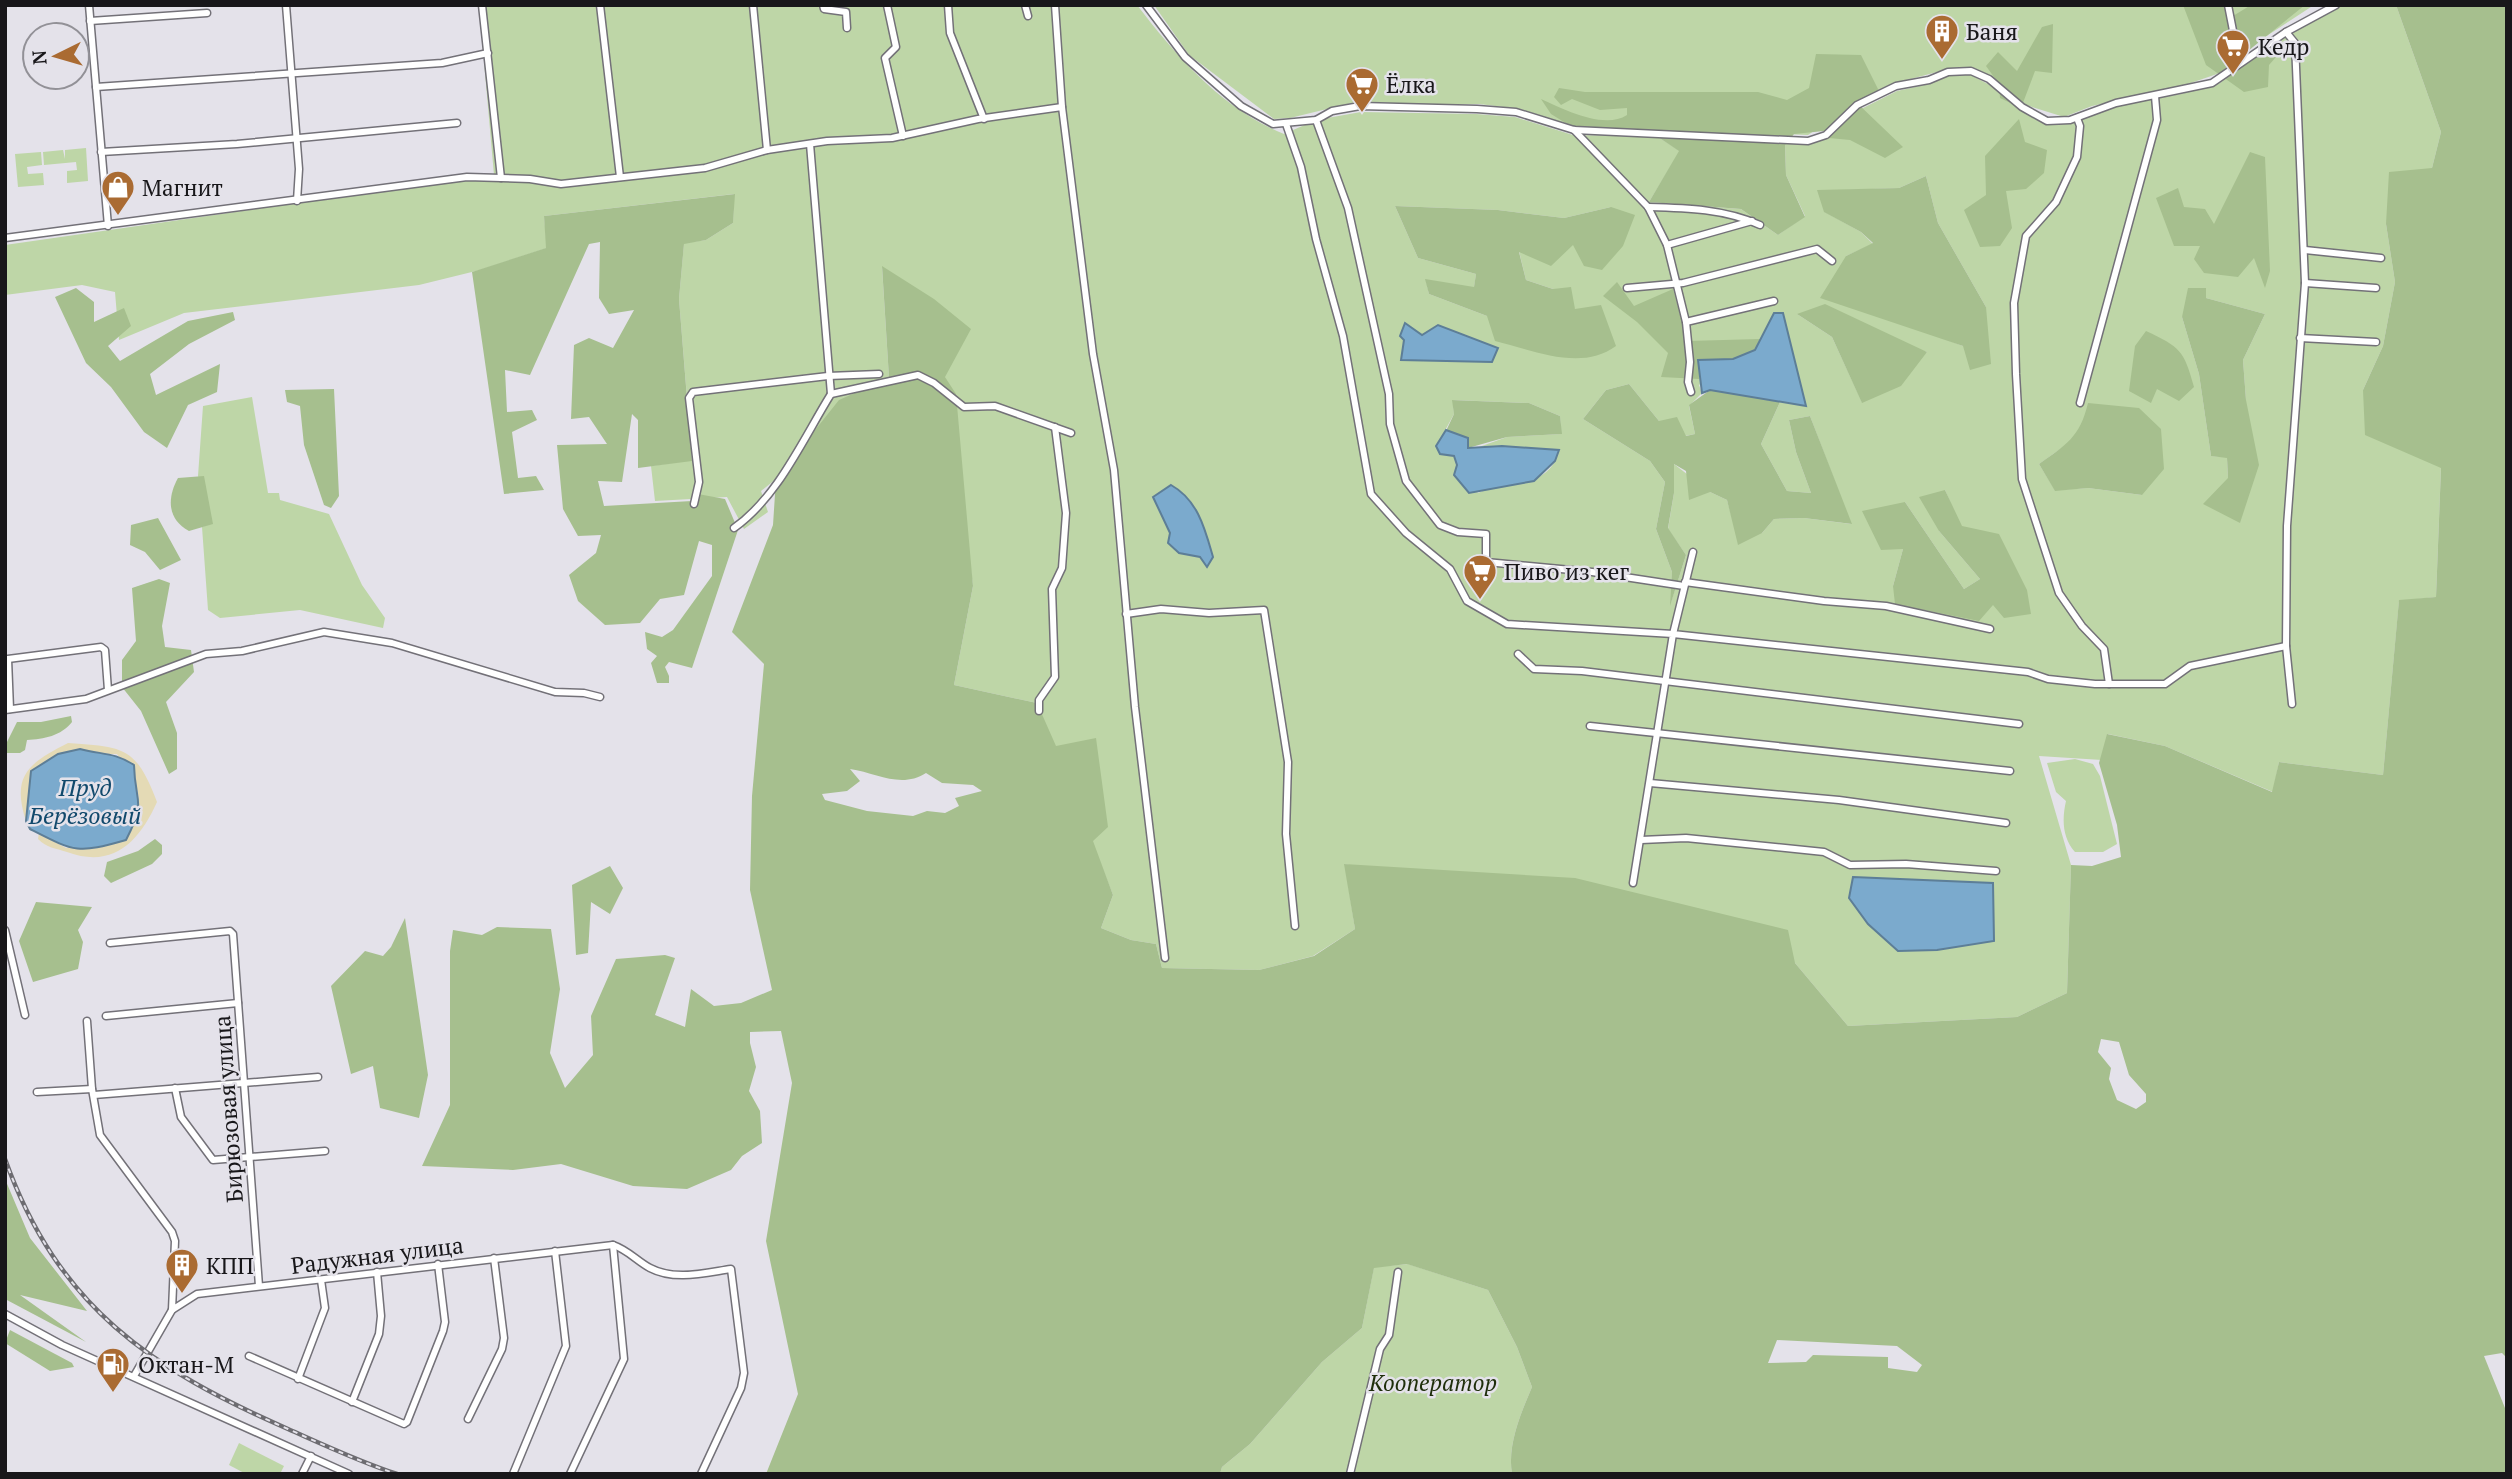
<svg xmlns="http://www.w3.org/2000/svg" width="2512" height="1479" viewBox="0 0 2512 1479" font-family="'PT Serif',serif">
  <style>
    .green { fill: #bed6a7; fill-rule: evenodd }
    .forest { fill: #a6bf8e; fill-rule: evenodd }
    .sand { fill: #e4dab5 }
    .water { fill: #7baacd; stroke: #5d7e97; stroke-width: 2 }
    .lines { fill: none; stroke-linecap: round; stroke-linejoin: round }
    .minor-casing { stroke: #737178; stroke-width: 9 }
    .minor { stroke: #fff; stroke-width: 6 }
    .rail-casing { stroke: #6d6c71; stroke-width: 4.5 }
    .rail { stroke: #e4e2ea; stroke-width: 2; stroke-dasharray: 5; stroke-linecap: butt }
    .labels { text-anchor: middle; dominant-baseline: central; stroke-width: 5; stroke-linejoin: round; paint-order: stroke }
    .poi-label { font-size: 23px; fill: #18171a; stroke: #e4e2ea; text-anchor: start }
    .street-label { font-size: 23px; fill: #18171a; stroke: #e4e2ea }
    .park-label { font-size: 23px; font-style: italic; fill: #1f2f0b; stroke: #e4e2ea }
    .water-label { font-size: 24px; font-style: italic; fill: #11496c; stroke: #e4e2ea }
  </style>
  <rect width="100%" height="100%" fill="#e4e2ea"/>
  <g class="green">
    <path d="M479,5h658c40,52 85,104 147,129l32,-14 45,-8 115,2 39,3 58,18 85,2 22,14 -31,51 92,7 37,26 27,-19 -19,-41 -1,-31h21l23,-6 30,-28 38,-19 32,-7 19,-8 21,-2 19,10 56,40h26l31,-15 80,-15 39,-11 26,-23 62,-39 35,-16h53l45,127 -9,36 -46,56 9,58 -12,64 -20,44 78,77 -5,130 -37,4 -16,174 -104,-13 -6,30 -108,-46 -57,-12 -6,26 -63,-4 32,109 -4,128 -50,24 -169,9 -53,-63 -450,-99 10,65 -42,27 -54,14 -97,-2 -6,-24 -25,-4 -30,-12 12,-33 -76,-192 -83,-18 19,-99 -28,-209 -63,-110 7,111 -93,74 -20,27 -15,12 7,21 -24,17 -17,-32 -72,4 -4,-35 41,-6 -13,-161 5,-56 22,-3 27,-17 1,-29 -190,22 3,32 -67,22 -61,15 -235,28 -65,27 -4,-48 -33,-7 -77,10v-50l489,-70zM1926,176l12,47 48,84 -23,39 -42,-16 -75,-74 27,-12 -12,-12 -36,-20 -7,-21 81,-3zM1395,206l103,4 66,8 47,-11 -92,44 7,29 27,9 22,20 -88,7 -58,-22 -3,-14 48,8 2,-14 -58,-16zM2205,288l1,10 59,16 -22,46 3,40 -6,123 -12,-45 -1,-21 -16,-1 -12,-82 -17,-57zM1797,314l130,38 -65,50 -30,-65zM1438,325l59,23 -96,12 3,-20 19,-5zM1755,350l50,55 -25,-3 -19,42 26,47 24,2 -15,-41 -7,-32 21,-4 41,108 -47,-6 -30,1 -12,14 -26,-1 -9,-32 -17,-8 -36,-28v29l-6,36 18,26 -15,47 1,-30 -16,-43 9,-47 -15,-21 -67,-42 23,-29 23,-6 30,37 26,15 10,-2 -6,-28 13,-13 -3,-8 34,-26zM1453,400l76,3 31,13 1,18 -54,3 -28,10 80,3c-10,41 -52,29 -81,43l-21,-28 -3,-9 -18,-9 18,-33zM2084,421l58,74 -54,-7 -33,2 -16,-26 34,-24zM1171,485c29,17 29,51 36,81l-7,-9 -32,-14 2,-10 -17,-36zM1945,490l49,114 -101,-18 10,-37 2,-47 59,87 16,-10 -41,-48zM1853,877l140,6 1,58 -57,9 -39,1 -49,-53z"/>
    <path d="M1154,5h1160l-72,47 -25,22 -35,12 -90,20 -28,11 -38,-12 -35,-29 -17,-8 -26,1 -52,14 -40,19 -48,33 -234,-9 -54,-17 -41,-5 -59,1 -60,-4 -70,17 -16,1 -85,-64z"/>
    <path d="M86,148l2,33 -21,2v-12l10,-1 -1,-8 -32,3 -1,-13 20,-2 2,9v-9z"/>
    <path d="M41,152l1,13 -15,2 1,7 15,-1 1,12 -26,2 -3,-33z"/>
    <path d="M252,397l16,96h11l1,7 49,14 33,71 23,33 -2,10 -83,-18 -80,8 -12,-8 -6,-83 10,-4 -14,-47 5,-70z"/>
    <path d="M2075,759l18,5 7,12 17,68 -14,8h-28c-13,-15 -13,-33 -9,-51l-10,-9 -9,-29z"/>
    <path d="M1408,1264l80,26 29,57 15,40c-11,26 -25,58 -20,87h-292l2,-7 28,-23 72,-82 40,-34 12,-61z"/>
    <path d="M239,1443l45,23 -4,8h-34l-17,-9z"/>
  </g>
  <g class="forest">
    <path d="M2183,5h40l10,11 18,-11h54l-57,46 4,7 29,-14 2,5 -14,16 -1,22 -24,5 -38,-27z"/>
    <path d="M2396,5h111v1353l-5,-5 -18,3 23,57v61h-995c-5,-29 9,-61 20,-87l-15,-40 -29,-57 -81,-26 -33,4 -12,60 -40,34 -72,82 -28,23 -2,7h-454l32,-80 -32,-153 26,-158 -11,-52 -31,1v11l6,24 -7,24 11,20 2,32 -20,13 -11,14 -44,19 -54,-3 -72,-22 -48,6 -91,-4 28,-61v-154l3,-21 29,5 15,-8 54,2 9,60 -10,64 15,35 28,-33 -2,-39 25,-57 49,-4 10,3 -20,57 30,12 6,-38 23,17 27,-3 31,-13 -22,-100 2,-94 12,-132 -32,-32 41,-107 3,-46 63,-79 50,-22 -7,-112 52,33 37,30 -26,48 11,17 17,192 -19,99 83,18 19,43 40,-8 12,89 -15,14 20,54 -12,33 30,12 25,4 6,24 97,2 55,-14 41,-27 -11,-65 231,14 213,52 7,33 53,63 169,-9 50,-24 4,-128 21,1 29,-9 -4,-32 -18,-62 8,-29 58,12 107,46 7,-30 104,13 16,-175 37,-3 5,-129 -76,-33 -2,-45 20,-44 12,-64 -9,-58 3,-52 43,-4 9,-36zM850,769c27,4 51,20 76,4l16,10 31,2 9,6 -27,7 4,8 -14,7 -18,-2 -14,5 -46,-5 -42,-11 -3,-6 25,-3 13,-10zM2101,1039l18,3 10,33 17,19v8l-10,7 -19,-9 -8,-21 2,-11 -13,-16zM1777,1340l120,6 25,19 -5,7 -29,-4v-11l-75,-2 -7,7 -38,1z"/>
    <path d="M2053,24l-1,49 -17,-2 -14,37 -21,-10 -1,-14 -13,-18 12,-14 19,19 25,-44z"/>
    <path d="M1816,54l45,1 18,36 -23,11 47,45 -18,11 -35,-18 -21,-2 -5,-7 -30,3 -9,11 1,30 19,42 -27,18 -37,-26 -92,-7 30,-51 -21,-14 -73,-2 -34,-21 -10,-15c22,10 63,31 86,16v-7l-27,2 -28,-11 -11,6 -7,-8 5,-9 26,4h173l29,8 22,-12z"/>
    <path d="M2019,119l6,23 22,8 -3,23 -18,16 -20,2 6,37 -12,18 -20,1 -16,-37 22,-15 -1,-39z"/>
    <path d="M2250,152l15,5 5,114 -5,17 -11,-30 -16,19 -34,-4 -10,-14 6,-13h-26l-18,-48 22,-10 6,19 21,2 9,15z"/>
    <path d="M1926,176l12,47 48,84 5,57 -21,6 -7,-24 -143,-48 26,-42 27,-13 -12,-11 -37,-20 -7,-22 82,-2z"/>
    <path d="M735,194l-2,29 -27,17 -22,4 -5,55 13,162 -54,7v-48l-6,-6 -10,68 -24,-1 6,25 88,-5 6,-7 27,5 13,31 -46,138 -23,-6 -4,5 4,9v7h-12l-6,-20 6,-7 -10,-7 -2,-17 17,5 11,-7 39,-54v-31l-13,-4 -15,54 -24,4 -20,24 -35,2 -27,-24 -9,-26 27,-22 5,-18 -23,1 -15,-27 -6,-64 50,-1 -18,-27 -18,2 3,-74 15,-7 24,10 21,-38 -25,4 -10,-16 1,-56 -11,2 -59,131 -25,-5 2,42 25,-2 5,10 -25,12 6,46 18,-2 8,14 -40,4 -32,-222 74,-24 -2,-32z"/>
    <path d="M1395,206l103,4 66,8 47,-11 24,8 -12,31 -21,24 -18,-4 -11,-21 -22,21 -32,-14 7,28 27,9 18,-2 4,22 26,-4 15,41c-35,26 -83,4 -121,-5l-8,-25 -58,-22 -4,-15 49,8 2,-13 -58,-16z"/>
    <path d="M1617,282l17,24 39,-17 14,52 73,-2 -5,11 -22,9 -34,1v19l-38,-2 7,-24 -31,-31 -34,-26z"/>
    <path d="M76,288l18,14v20l30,-14 7,18 -23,20 12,15 68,-40 45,-9 2,8 -46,24 -39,30 6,21 64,-31 -3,28 -29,13 -21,43 -23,-16 -33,-45 -25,-24 -31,-66z"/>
    <path d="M2188,288h18v10l59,16 -22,46 3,40 13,65 -19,58 -37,-19 25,-26 -1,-20 -16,-2 -12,-82 -17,-57z"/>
    <path d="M1825,304l102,48 -26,34 -39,17 -30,-66 -35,-23z"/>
    <path d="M2146,331c34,16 38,19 48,56l-15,14 -22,-12 -6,14 -22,-12 6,-45z"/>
    <path d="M1629,384l30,37 18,-4 9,19 9,-2 -6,-29 21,-15 70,12 -19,42 26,47 24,2 -15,-41 -7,-32 21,-4 42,108 -48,-6 -30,1 -12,14 -24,12 -11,-45 -17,-8 -21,8 -3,-29 -12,-7v29l-6,35 18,27 -16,51 2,-34 -16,-43 9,-47 -15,-21 -67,-42 23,-29z"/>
    <path d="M334,389l5,107 -8,12 -7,-3 -20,-60 -4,-39 -13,-4 -2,-12z"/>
    <path d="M1452,400l77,3 31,13 2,18 -55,3 -39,11v-10l-22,-7 8,-17z"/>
    <path d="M2088,403l51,5 22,21 3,40 -22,26 -54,-7 -33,3 -16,-27c27,-19 41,-27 49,-61z"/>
    <path d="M204,476l9,48 -24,7c-22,-12 -22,-33 -11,-53z"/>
    <path d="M1945,490l17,36 37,8 28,56 4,24 -27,4 -11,-13 -14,16 -84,-17 -2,-18 10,-37 -22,1 -19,-39 43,-9 59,87 16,-10 -41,-48 -20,-34z"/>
    <path d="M158,518l23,42 -21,10 -15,-18 -15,-7 1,-20z"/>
    <path d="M159,579l11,4 -8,43 3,21 26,3 3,22 -28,30 11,31v36l-8,5 -28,-63 -19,-24v-27l14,-19 -4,-53z"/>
    <path d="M71,716l1,6c-11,14 -28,17 -45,18l-2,10 -5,3h-15v-7l12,-24h24z"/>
    <path d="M155,839l7,6v9l-10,10 -41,19 -7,-7 3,-14 31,-11z"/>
    <path d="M610,866l13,22 -13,26 -19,-12 -3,51 -12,2 -4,-70z"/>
    <path d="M36,902l56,5 -14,23 5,12 -5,27 -45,13 -14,-41z"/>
    <path d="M405,918l23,157 -9,43 -39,-10 -7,-42 -22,8 -20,-88 34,-35 18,5 8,-9z"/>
    <path d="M5,1179l25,59 57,73 -67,-16 66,47 -81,-43z"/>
    <path d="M10,1330l62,33 2,4 -24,4 -45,-28z"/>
  </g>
  <path class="sand" d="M68,743c57,4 68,4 89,59 -18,40 -44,67 -90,50 -12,-4 -20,-4 -29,-13l1,-6 27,15 60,-8c18,-46 18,-44 -9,-86 -13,1 -26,-5 -39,-4 -19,1 -30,13 -47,21l-5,50c-15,-46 3,-58 42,-78z"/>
  <g class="water">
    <path d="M1774,313h9l23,93 -96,-16 -8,3 -4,-33 35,-1 22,-9z"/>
    <path d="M1405,323l17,12 16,-10 60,23 -6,14 -91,-2 3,-20 -4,-4z"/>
    <path d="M1446,430l22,8v10l34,-2 57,4 -4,11 -21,20 -65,12 -15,-18 3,-10 -3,-9 -14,-2 -4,-8z"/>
    <path d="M1171,485c27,15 34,44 42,72l-6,10 -7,-10 -21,-4 -11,-10 2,-10 -17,-36z"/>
    <path d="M80,749c23,6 34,3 54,16 1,40 13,34 -8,75 -49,14 -51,12 -96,-11l-4,-8 5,-50 27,-17z"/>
    <path d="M1853,877l140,6 1,58 -57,9 -39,1 -30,-27 -19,-26z"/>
  </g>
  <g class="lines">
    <defs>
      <g id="minor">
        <path d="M89,5l19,221"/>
        <path d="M286,5l13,164 -2,32"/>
        <path d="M482,5l19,173"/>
        <path d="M600,5l20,172"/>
        <path d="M753,5l14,145"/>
        <path d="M823,5l1,4 22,3 1,16"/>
        <path d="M887,5l9,42 -11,11 18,78"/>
        <path d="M948,5l2,28 34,86"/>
        <path d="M1025,5l3,11"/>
        <path d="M1055,5l7,102 31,247 21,116 21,237 30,251"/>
        <path d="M1146,5l39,52 56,49 32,18 43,-4 16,-9 28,-5 117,3 39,3 58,18 234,11 18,-6 31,-30 39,-19 33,-6 19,-8 23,-1 18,8 33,28 25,14 23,-1 46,-17 96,-20 74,-51 50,-27"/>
        <path d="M2228,5l8,41 -4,23"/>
        <path d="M90,21l117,-8"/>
        <path d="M2286,32l9,11 10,240 -18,243 -1,120 6,58"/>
        <path d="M96,87l346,-24 46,-10"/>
        <path d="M2077,118l3,8 -3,31 -21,45 -30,34 -12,67 2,71 6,105 37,114 23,33 22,23 5,35"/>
        <path d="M1316,120l32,88 41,186 1,30 16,57 34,44 18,7 28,2v28l106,10 92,14"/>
        <path d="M1286,124l15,43 15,72 27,97 28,158 35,39 44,36 17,32 40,23 166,10 -40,249"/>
        <path d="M1574,130l74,77 19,38 19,77 4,40 -2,20 3,10"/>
        <path d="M810,144l21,250"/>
        <path d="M101,152l136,-8 220,-21"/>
        <path d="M1648,207c39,1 77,2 112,18"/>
        <path d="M5,238l462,-61 63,2 31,5 144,-16 62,-18 60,-9 65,-3 86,-19 84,-12"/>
        <path d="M1667,245l85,-24"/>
        <path d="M2305,250l76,8"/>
        <path d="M2305,283l71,5"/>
        <path d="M1627,288l56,-5 134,-34 15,12"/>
        <path d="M1686,322l88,-21"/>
        <path d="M2300,338l76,4"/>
        <path d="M2080,403l77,-283 -2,-24"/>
        <path d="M694,504l5,-22 -10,-84 4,-6 135,-16 51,-2"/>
        <path d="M734,528c44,-31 69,-89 97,-134l87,-19 16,8 30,24 31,-1 76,27"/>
        <path d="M1693,552l-20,82 355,38 20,7 47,5h70l25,-18 96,-20"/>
        <path d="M1685,582l139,19 62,5 104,23"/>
        <path d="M1126,614l35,-5 48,4 55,-3 24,152 -2,72 9,92"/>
        <path d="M1518,654l16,15 48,2 437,53"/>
        <path d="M10,709l-2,-50 93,-12 4,3 3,40"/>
        <path d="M5,710l81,-11 120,-45 36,-3 82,-19 68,11 163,49 29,1 16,4"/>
        <path d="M1039,711v-11l16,-23 -3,-88 10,-21 4,-55 -11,-86"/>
        <path d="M1590,726l420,45"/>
        <path d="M1650,783l189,17 167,23"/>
        <path d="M1641,840l45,-2 138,14 26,13 56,-1 90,7"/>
        <path d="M5,930l20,85"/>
        <path d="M110,943l120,-12 3,3 26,352"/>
        <path d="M106,1016l132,-13"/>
        <path d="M87,1021l5,68 8,46 72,97 3,9 -3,69 25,-16 416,-49c15,5 24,16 37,23 25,13 54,5 81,1l13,104 -3,15 -40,86"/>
        <path d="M175,1088l6,29 32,43 112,-9"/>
        <path d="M37,1092l55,-3"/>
        <path d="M94,1095l224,-18"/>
        <path d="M5,1314l57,31 287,129"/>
        <path d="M249,1356l155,68 3,-2 36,-91 2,-9 -7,-58"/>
        <path d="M134,1376l38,-66"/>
        <path d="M298,1379l27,-71 -4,-28"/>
        <path d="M352,1402l27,-68 2,-18 -4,-44"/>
        <path d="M468,1419l34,-70 2,-11 -10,-80"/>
        <path d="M302,1474l9,-18"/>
        <path d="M513,1474l53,-128 -11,-95"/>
        <path d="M570,1474l54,-115 -11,-114"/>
        <path d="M1350,1474l30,-125 9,-14 9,-63"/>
      </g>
    </defs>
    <use href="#minor" class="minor-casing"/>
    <use href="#minor" class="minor"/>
    <defs>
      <path id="rail" d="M5,1159c53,148 146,210 283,270 36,16 72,33 109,45"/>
    </defs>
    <use href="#rail" class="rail-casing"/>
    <use href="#rail" class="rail"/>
  </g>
  <defs>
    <symbol id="building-pin" viewBox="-11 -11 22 30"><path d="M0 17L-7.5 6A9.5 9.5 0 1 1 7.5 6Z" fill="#aa6b32" stroke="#e4e2ea"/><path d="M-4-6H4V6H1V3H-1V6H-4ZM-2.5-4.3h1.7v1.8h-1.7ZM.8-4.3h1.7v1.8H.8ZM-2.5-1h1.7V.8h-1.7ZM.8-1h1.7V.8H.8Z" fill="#fff"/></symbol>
    <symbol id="supermarket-pin" viewBox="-11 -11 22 30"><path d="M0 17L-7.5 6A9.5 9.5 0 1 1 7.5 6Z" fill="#aa6b32" stroke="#e4e2ea"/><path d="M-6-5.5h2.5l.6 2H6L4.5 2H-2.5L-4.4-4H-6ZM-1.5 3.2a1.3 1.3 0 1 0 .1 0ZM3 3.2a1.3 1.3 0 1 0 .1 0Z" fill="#fff"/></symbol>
    <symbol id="shop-pin" viewBox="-11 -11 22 30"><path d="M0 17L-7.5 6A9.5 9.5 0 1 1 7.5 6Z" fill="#aa6b32" stroke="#e4e2ea"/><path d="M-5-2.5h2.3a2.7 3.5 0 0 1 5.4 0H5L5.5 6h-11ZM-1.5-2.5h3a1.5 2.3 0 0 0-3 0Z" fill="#fff"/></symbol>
    <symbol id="fuel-pin" viewBox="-11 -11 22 30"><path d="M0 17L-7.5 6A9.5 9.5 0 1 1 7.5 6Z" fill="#aa6b32" stroke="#e4e2ea"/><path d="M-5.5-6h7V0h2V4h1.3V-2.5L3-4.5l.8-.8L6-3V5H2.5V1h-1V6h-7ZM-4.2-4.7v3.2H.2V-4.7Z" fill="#fff"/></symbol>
  </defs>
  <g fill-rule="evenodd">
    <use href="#building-pin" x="1923" y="12" width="38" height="52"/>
    <use href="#supermarket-pin" x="2214" y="27" width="38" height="52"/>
    <use href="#supermarket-pin" x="1343" y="65" width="38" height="52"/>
    <use href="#shop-pin" x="99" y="168" width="38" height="52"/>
    <use href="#supermarket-pin" x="1461" y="552" width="38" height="52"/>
    <use href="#building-pin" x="163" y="1246" width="38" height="52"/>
    <use href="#fuel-pin" x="94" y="1345" width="38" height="52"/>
  </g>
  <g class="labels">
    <g class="poi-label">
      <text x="1966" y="31">Баня</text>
      <text x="2258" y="46">Кедр</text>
      <text x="1386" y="84">Ёлка</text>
      <text x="142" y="187">Магнит</text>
      <text x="1504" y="571">Пиво из кег</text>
      <text x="206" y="1265">КПП</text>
      <text x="138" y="1364">Октан-М</text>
    </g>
    <g class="street-label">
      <text transform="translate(228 1109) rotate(-94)">Бирюзовая улица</text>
      <text transform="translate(377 1255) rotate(-7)">Радужная улица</text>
    </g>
    <g class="park-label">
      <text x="1433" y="1382">Кооператор</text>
    </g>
    <g class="water-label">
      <text x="85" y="787">Пруд<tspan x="85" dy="28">Берёзовый</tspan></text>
    </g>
  </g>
  <rect width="2512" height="1479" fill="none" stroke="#18171a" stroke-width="14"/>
  <g transform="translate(56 56) rotate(265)"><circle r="33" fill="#e4e2ea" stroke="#929197" stroke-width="2"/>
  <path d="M0-5L12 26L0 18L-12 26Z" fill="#aa6b32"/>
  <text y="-10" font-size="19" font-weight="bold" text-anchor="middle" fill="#18171a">N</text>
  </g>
</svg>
